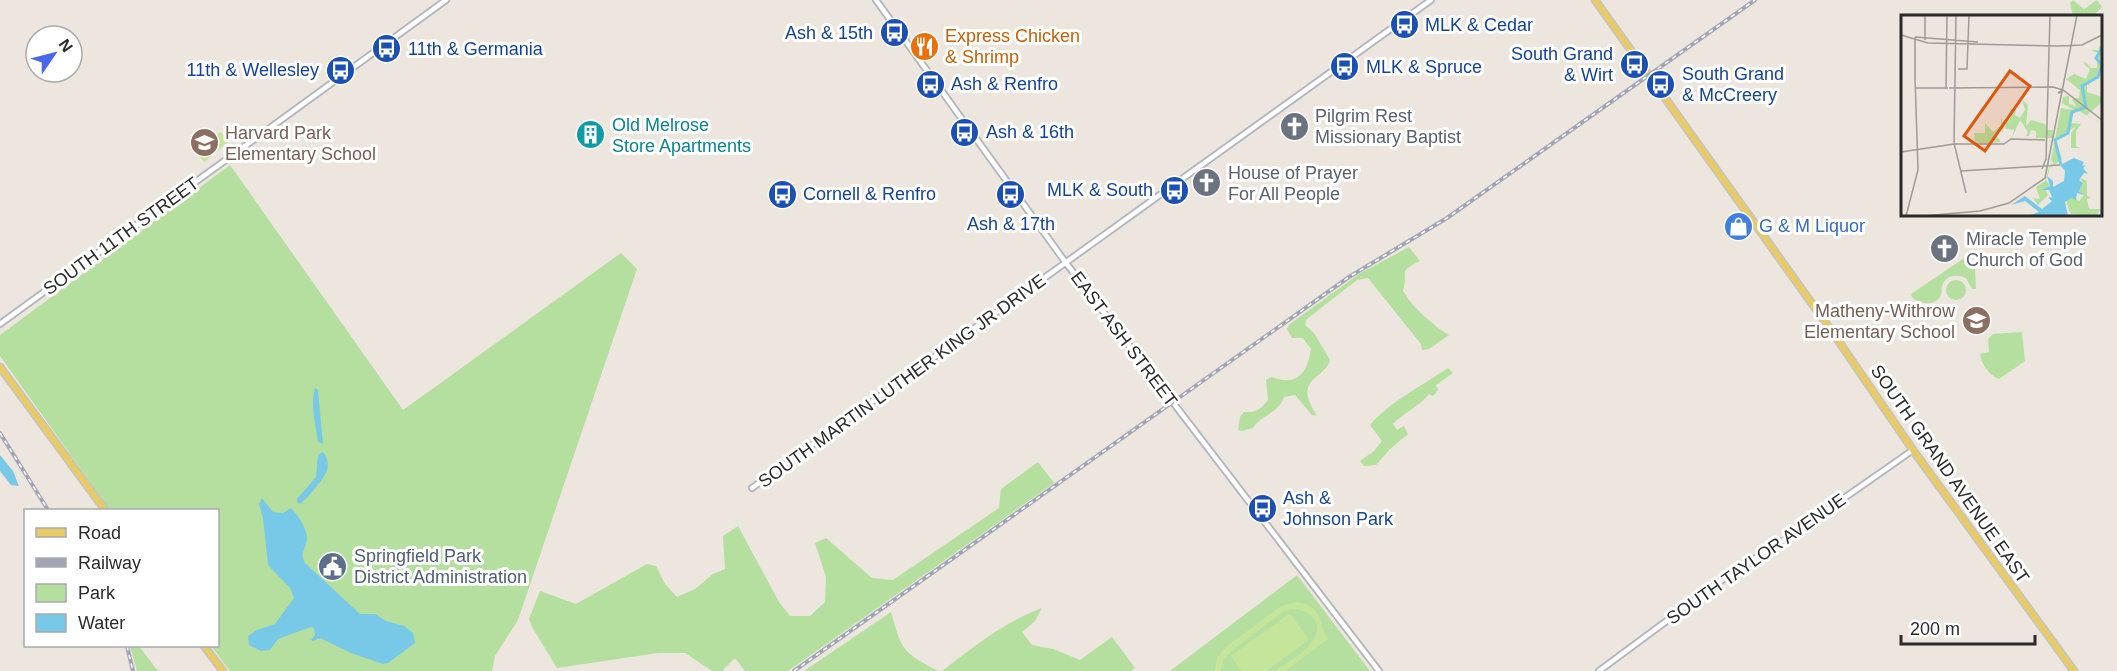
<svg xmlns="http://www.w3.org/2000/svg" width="2117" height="671" viewBox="0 0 2117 671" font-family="Helvetica,sans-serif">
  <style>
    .green { fill: #b4df9e }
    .pitch { fill: #c5e59a }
    .water { fill: #78c9e7 }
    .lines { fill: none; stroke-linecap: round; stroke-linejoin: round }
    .minor-casing { stroke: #b1b4be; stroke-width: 8 }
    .major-casing { stroke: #c4c4c4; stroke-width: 9 }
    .minor { stroke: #fff; stroke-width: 4.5 }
    .major { stroke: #e8ca67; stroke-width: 6 }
    .rail-casing { stroke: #a1a4b4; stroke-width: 4 }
    .rail { stroke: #fff; stroke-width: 1.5; stroke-dasharray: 4.5; stroke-linecap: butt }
    .labels { text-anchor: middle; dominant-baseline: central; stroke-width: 6; stroke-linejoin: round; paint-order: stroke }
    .transit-label { font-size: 18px; fill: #164399; stroke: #fff; text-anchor: start }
    .food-label { font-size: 18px; fill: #c56008; stroke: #fff; text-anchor: start }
    .worship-label { font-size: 18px; fill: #5b616d; stroke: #fff; text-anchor: start }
    .culture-label { font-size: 18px; fill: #0d838f; stroke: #fff; text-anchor: start }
    .education-label { font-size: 18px; fill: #785e54; stroke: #fff; text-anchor: start }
    .shop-label { font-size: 18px; fill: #366cbe; stroke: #fff; text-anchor: start }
    .street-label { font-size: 18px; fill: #2b2b2b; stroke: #fff }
    .service-label { font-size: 18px; fill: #4e5e75; stroke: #fff; text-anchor: start }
    .inset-river { fill: none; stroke: #78c9e7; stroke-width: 3 }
    .inset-road { fill: none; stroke: #9f9b96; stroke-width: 1.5 }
    .view { fill: #df570e; fill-opacity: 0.15; stroke: #df570e; stroke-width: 3 }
    .inset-edge { fill: none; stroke: #2b2b2b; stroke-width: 3 }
  </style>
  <rect width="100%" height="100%" fill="#ece6de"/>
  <g class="green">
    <path d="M2073,0l11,9 13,-9 5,7 -9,9h-20l-3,-13z"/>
    <path d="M230,165l173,245 218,-157 16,16 -119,351 -23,36 -3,15h-262l-19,-25h7v-136h-108l-110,-154v-21z"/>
    <path d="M1409,247l11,14c-24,12 -11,10 -17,30 8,15 31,35 46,44l-20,14 -7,1 -1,-6 -53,-66 -11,2 -50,39 -2,6 9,8 16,27c-3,15 -27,18 -22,37 1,6 6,13 9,19l-5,-1 -17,-20 -11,2c-5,16 -23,18 -31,31l-11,3 -4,-1 2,-13 4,-5c12,1 17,-3 24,-12l-2,-20 6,-3c27,10 35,-5 39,-28l-8,-11h-11l-5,-9 3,-5 69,-50z"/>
    <path d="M1966,257l9,12 1,20h-4l-6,-11c-10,-4 -20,-3 -24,8 -1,3 0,6 -1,9 -5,12 -23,9 -29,2l-1,-3z"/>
    <circle cx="1956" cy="290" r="10"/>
    <path d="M2022,332l3,29 -26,18c-9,-3 -18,-15 -19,-25l9,-2 -1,-13 5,-5z"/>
    <path d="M1448,368l5,5 -17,12 2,5 -5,6 -4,-2c-9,12 -25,18 -36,30l4,6 7,-4 4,8 -18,15 -14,16 -12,1 -4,-5 14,-10 8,-10 -12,-16c21,-24 53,-40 78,-57z"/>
    <path d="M1038,462l16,21 -266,188h-43l-10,-13 -13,13h-10l-27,-18h-27l-101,15 -25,-41 -3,-8 11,-28 36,13 71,-40 9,2 9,18 12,13 18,-8 18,-15 12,-5 -2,-33 15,-10 41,76 11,14h20l15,-14 1,-25 -11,-34 11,-5 46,40 21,2 106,-72 2,-19z"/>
    <path d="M1297,575l73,96h-200z"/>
    <path d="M1042,608l-7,13 -13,11 10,13 21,4 27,11 32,-23 23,31 -4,3h-189c31,-24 63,-49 100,-63z"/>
    <path d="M891,612c11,39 11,40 47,59h-134z"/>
    <path d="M130,646h9l19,25h-21z"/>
  </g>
  <g class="pitch">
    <path d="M221,132l7,10 -24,20 -10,-13 8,-5 4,5 -3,-5z"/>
    <path d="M1297,602c27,4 20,21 31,37l-43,32h-10c12,-9 30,-18 38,-30 14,-21 -11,-39 -30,-29l-53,40 -7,8 -2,11h-6l2,-13 9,-11 55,-41z"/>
    <path d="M1290,613l19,27 -43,31h-25l-10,-15z"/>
  </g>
  <g class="water">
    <path d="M315,388l3,2 5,54 -5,-2c-2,-16 -8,-40 -3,-54z"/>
    <path d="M323,452c4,5 6,12 4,18 -2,8 -21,30 -27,34l-3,-2v-3l19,-22 2,-22z"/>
    <path d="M0,455l13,16 6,15 -8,-1 -11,-14z"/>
    <path d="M262,498l11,14 10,1 8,-5c7,7 16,20 16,31 -1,11 -8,14 -2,24l55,51h15l11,7 18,5 9,7 2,10 -27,20 -5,1 -32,-11 -31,-15 -7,3 -2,-1 4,-5 -1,-7 -3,-1 -33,12 -8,11 -9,1 -12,-6 -1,-9 9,-6 18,-6 19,-26 -4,-10 -22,-23 -5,-47 -4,-14z"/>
  </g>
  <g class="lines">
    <defs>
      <g id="minor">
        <path d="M876,0l190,263 313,408"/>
        <path d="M0,324l446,-324"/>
        <path d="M752,488l679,-488"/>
        <path d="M1599,671l127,-94 58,-37 129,-90"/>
      </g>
      <g id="major">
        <path d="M1595,0l238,333 82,120 159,218"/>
        <path d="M0,367l105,143"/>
        <path d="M204,646l19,25"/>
      </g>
    </defs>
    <use href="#minor" class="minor-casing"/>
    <use href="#major" class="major-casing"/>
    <use href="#minor" class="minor"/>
    <use href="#major" class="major"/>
    <defs>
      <g id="rail">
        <path d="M0,433l48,77"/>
        <path d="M127,646l6,25"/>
        <path d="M794,671l555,-394 98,-59 308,-218"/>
      </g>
    </defs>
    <use href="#rail" class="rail-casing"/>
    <use href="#rail" class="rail"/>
  </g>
  <defs>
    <symbol id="bus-disc" viewBox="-11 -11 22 22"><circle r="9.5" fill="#1a4fb4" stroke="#fff"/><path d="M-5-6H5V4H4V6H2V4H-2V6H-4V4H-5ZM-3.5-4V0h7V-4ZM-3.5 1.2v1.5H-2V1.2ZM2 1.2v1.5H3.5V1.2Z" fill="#fff"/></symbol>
    <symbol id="restaurant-disc" viewBox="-11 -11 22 22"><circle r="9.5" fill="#e8710a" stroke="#fff"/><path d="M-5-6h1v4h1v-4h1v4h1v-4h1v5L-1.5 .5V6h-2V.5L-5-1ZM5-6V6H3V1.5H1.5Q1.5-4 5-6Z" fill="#fff"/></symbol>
    <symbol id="church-disc" viewBox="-11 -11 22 22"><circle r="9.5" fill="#6b7280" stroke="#fff"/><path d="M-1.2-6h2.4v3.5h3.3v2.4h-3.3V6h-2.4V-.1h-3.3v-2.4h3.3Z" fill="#fff"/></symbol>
    <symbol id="building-disc" viewBox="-11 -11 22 22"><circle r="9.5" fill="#0f9aa8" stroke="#fff"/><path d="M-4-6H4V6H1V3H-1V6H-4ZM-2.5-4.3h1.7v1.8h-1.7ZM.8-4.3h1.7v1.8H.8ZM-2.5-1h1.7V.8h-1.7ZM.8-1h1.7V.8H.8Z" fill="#fff"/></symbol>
    <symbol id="school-disc" viewBox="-11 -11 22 22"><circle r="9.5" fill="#8d6e63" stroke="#fff"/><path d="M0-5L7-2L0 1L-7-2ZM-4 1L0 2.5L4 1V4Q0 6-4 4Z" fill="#fff"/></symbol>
    <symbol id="shop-disc" viewBox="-11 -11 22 22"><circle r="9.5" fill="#3f7fe0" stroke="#fff"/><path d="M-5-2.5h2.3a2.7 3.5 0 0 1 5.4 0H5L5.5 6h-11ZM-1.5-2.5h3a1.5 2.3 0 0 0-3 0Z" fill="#fff"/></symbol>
    <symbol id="civic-disc" viewBox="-11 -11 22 22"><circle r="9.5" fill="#5c6f8a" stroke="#fff"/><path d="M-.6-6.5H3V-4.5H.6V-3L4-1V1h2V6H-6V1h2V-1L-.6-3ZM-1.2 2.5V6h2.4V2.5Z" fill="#fff"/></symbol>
  </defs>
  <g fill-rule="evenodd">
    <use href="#bus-disc" x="1388" y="8" width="33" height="33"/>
    <use href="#bus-disc" x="878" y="16" width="33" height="33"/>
    <use href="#restaurant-disc" x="908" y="30" width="33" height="33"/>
    <use href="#bus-disc" x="370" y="32" width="33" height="33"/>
    <use href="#bus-disc" x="1618" y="48" width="33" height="33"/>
    <use href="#bus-disc" x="1328" y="50" width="33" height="33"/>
    <use href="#bus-disc" x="324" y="54" width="33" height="33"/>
    <use href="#bus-disc" x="914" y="68" width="33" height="33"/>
    <use href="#bus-disc" x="1644" y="68" width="33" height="33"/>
    <use href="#church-disc" x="1278" y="110" width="33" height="33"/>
    <use href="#bus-disc" x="948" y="116" width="33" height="33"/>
    <use href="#building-disc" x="574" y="118" width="33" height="33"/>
    <use href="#school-disc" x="188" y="126" width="33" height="33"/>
    <use href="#church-disc" x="1190" y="166" width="33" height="33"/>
    <use href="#bus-disc" x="1158" y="174" width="33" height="33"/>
    <use href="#bus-disc" x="766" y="178" width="33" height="33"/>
    <use href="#bus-disc" x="994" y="178" width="33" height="33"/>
    <use href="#shop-disc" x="1722" y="210" width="33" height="33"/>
    <use href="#church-disc" x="1928" y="232" width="33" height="33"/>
    <use href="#school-disc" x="1960" y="304" width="33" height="33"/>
    <use href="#bus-disc" x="1246" y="492" width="33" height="33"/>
    <use href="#civic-disc" x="316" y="550" width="33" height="33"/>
  </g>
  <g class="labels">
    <g class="transit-label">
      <text x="1425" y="25">MLK &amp; Cedar</text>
      <text x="873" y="33" text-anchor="end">Ash &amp; 15th</text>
      <text x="408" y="49">11th &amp; Germania</text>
      <text x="1613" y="54" text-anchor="end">South Grand<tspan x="1613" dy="21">&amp; Wirt</tspan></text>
      <text x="1366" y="67">MLK &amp; Spruce</text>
      <text x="319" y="70" text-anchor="end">11th &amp; Wellesley</text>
      <text x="1682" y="74">South Grand<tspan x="1682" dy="21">&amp; McCreery</tspan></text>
      <text x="951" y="84">Ash &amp; Renfro</text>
      <text x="986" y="132">Ash &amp; 16th</text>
      <text x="1153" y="190" text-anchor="end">MLK &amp; South</text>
      <text x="803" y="194">Cornell &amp; Renfro</text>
      <text x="1011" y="224" text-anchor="middle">Ash &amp; 17th</text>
      <text x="1283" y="498">Ash &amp;<tspan x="1283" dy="21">Johnson Park</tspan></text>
    </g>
    <g class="food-label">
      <text x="945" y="36">Express Chicken<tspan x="945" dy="21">&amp; Shrimp</tspan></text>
    </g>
    <g class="worship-label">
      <text x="1315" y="116">Pilgrim Rest<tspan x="1315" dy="21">Missionary Baptist</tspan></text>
      <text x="1228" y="173">House of Prayer<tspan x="1228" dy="21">For All People</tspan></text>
      <text x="1966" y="239">Miracle Temple<tspan x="1966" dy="21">Church of God</tspan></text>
    </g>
    <g class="culture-label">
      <text x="612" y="125">Old Melrose<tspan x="612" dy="21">Store Apartments</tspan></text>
    </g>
    <g class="education-label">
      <text x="225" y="133">Harvard Park<tspan x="225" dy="21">Elementary School</tspan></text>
      <text x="1955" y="311" text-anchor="end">Matheny-Withrow<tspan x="1955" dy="21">Elementary School</tspan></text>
    </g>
    <g class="shop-label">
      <text x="1759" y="226">G &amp; M Liquor</text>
    </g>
    <g class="street-label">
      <text transform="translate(121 236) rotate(-36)">SOUTH 11TH STREET</text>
      <text transform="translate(1124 339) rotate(53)">EAST ASH STREET</text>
      <text transform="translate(902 381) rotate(-36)">SOUTH MARTIN LUTHER KING JR DRIVE</text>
      <text transform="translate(1950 474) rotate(55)">SOUTH GRAND AVENUE EAST</text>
      <text transform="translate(1756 559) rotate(-35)">SOUTH TAYLOR AVENUE</text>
    </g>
    <g class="service-label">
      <text x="354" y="556">Springfield Park<tspan x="354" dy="21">District Administration</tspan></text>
    </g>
  </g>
  <g transform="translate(1901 15)">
    <rect width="201" height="201" fill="#ece6de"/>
    <path d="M198,31h3l-3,31 -11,6 3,4 -4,-3v8l15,5v5l-15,13 15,9 -25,-14 -4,4 -2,9 10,1 -5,7v15l5,2h-10v-15l5,-7 -20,14 6,19 -12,9 -4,12 4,6 -9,4 4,-1 3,6 -10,10 -5,-7 7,1 -4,-12 9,-6 5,-16 4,-1 -3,-4 10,-52 13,2 -12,-7 1,-6 6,-1v8l7,2 -4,-7 7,-1 1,-8 -14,-11 8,-5 12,5 4,-10 -5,-4 -2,-4 7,5v-17l-4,-1 4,1v19h7v-15l-6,-3h8zM121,85l6,5 -2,21 5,-6 14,4 2,6h6l-1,8h-16v-7l-5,-1 -2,6h-3l2,-4 -8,-12 -8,18 2,-8 -8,-1 -1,-4 -3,8 -1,-5 -6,6 6,8 -26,2 -1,-11h11v-10l8,9 8,-7v-11l1,8 7,-6 1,7v-14h6l-1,6 5,3 5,-8zM179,163l7,3v15l4,2 -4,1 2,10h13l-7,7 -24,-2 -2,-4 -3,-10 8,-3 5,4 5,-6 -5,-4 4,-8z" fill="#b4df9e"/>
    <path d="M173,143l10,4 -2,4 4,-1 -3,3 5,6 -4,-1 -5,7 4,3 -4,8 5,4 -7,-2 -1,7 -5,-2 -6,4 3,14h-41l12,-4 -14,-11 -14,4 14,-9 17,13 10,-8 -4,-3 4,-1 -3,-7h-8l9,-4 -3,-10 6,5v6l11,-6 1,-10 -5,-6z" fill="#78c9e7"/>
    <path class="inset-river" d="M160,150l-6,-25 13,-7 4,-21 14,-5 -4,-21 16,-9 4,-12 -6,-7 6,-10"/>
    <path class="inset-road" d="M24,0v25M55,0l-2,128 12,50M0,20l27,8 131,3M14,22l63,5M14,22v42M158,31l23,-1 20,-10M57,54h9l2,-54M14,73h33M45,73l1,-73M48,73l104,-1 10,3M161,77l-4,1 5,-3 39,30M0,137l53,-8h50l7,-5 34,1M141,154l4,-10 4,-144M60,156l99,-6M5,201l12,-46 -3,-93M22,201l57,-5 29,-8 36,-25 32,-163"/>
    <path class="view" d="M109,56l20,15 -45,65 -21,-15z"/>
    <rect width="201" height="201" class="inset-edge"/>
  </g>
  <rect x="24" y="509" width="195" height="138" fill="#ffffff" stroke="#aaaaaa" stroke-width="1.5"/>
  <rect x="36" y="528" width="30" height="9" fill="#e8ca67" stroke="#aaaaaa" stroke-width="1.5"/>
  <text x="78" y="539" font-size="18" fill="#2b2b2b">Road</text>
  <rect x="36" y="558" width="30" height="9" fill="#a1a4b4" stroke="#aaaaaa" stroke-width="1.5"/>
  <text x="78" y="569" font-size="18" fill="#2b2b2b">Railway</text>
  <rect x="36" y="584" width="30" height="18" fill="#b4df9e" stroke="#aaaaaa" stroke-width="1.5"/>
  <text x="78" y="599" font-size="18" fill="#2b2b2b">Park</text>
  <rect x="36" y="614" width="30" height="18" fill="#78c9e7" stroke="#aaaaaa" stroke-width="1.5"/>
  <text x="78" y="629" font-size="18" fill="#2b2b2b">Water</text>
  <g transform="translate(54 54) rotate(55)"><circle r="28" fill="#ffffff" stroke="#aaaaaa" stroke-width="1.5"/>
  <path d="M0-4.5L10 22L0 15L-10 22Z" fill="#4866ee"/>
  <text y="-9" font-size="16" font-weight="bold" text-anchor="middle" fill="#2b2b2b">N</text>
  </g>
  <path d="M1901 635v9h134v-9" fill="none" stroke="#2b2b2b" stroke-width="3"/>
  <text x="1910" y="635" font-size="18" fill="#2b2b2b" stroke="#ffffff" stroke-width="4.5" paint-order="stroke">200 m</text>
</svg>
